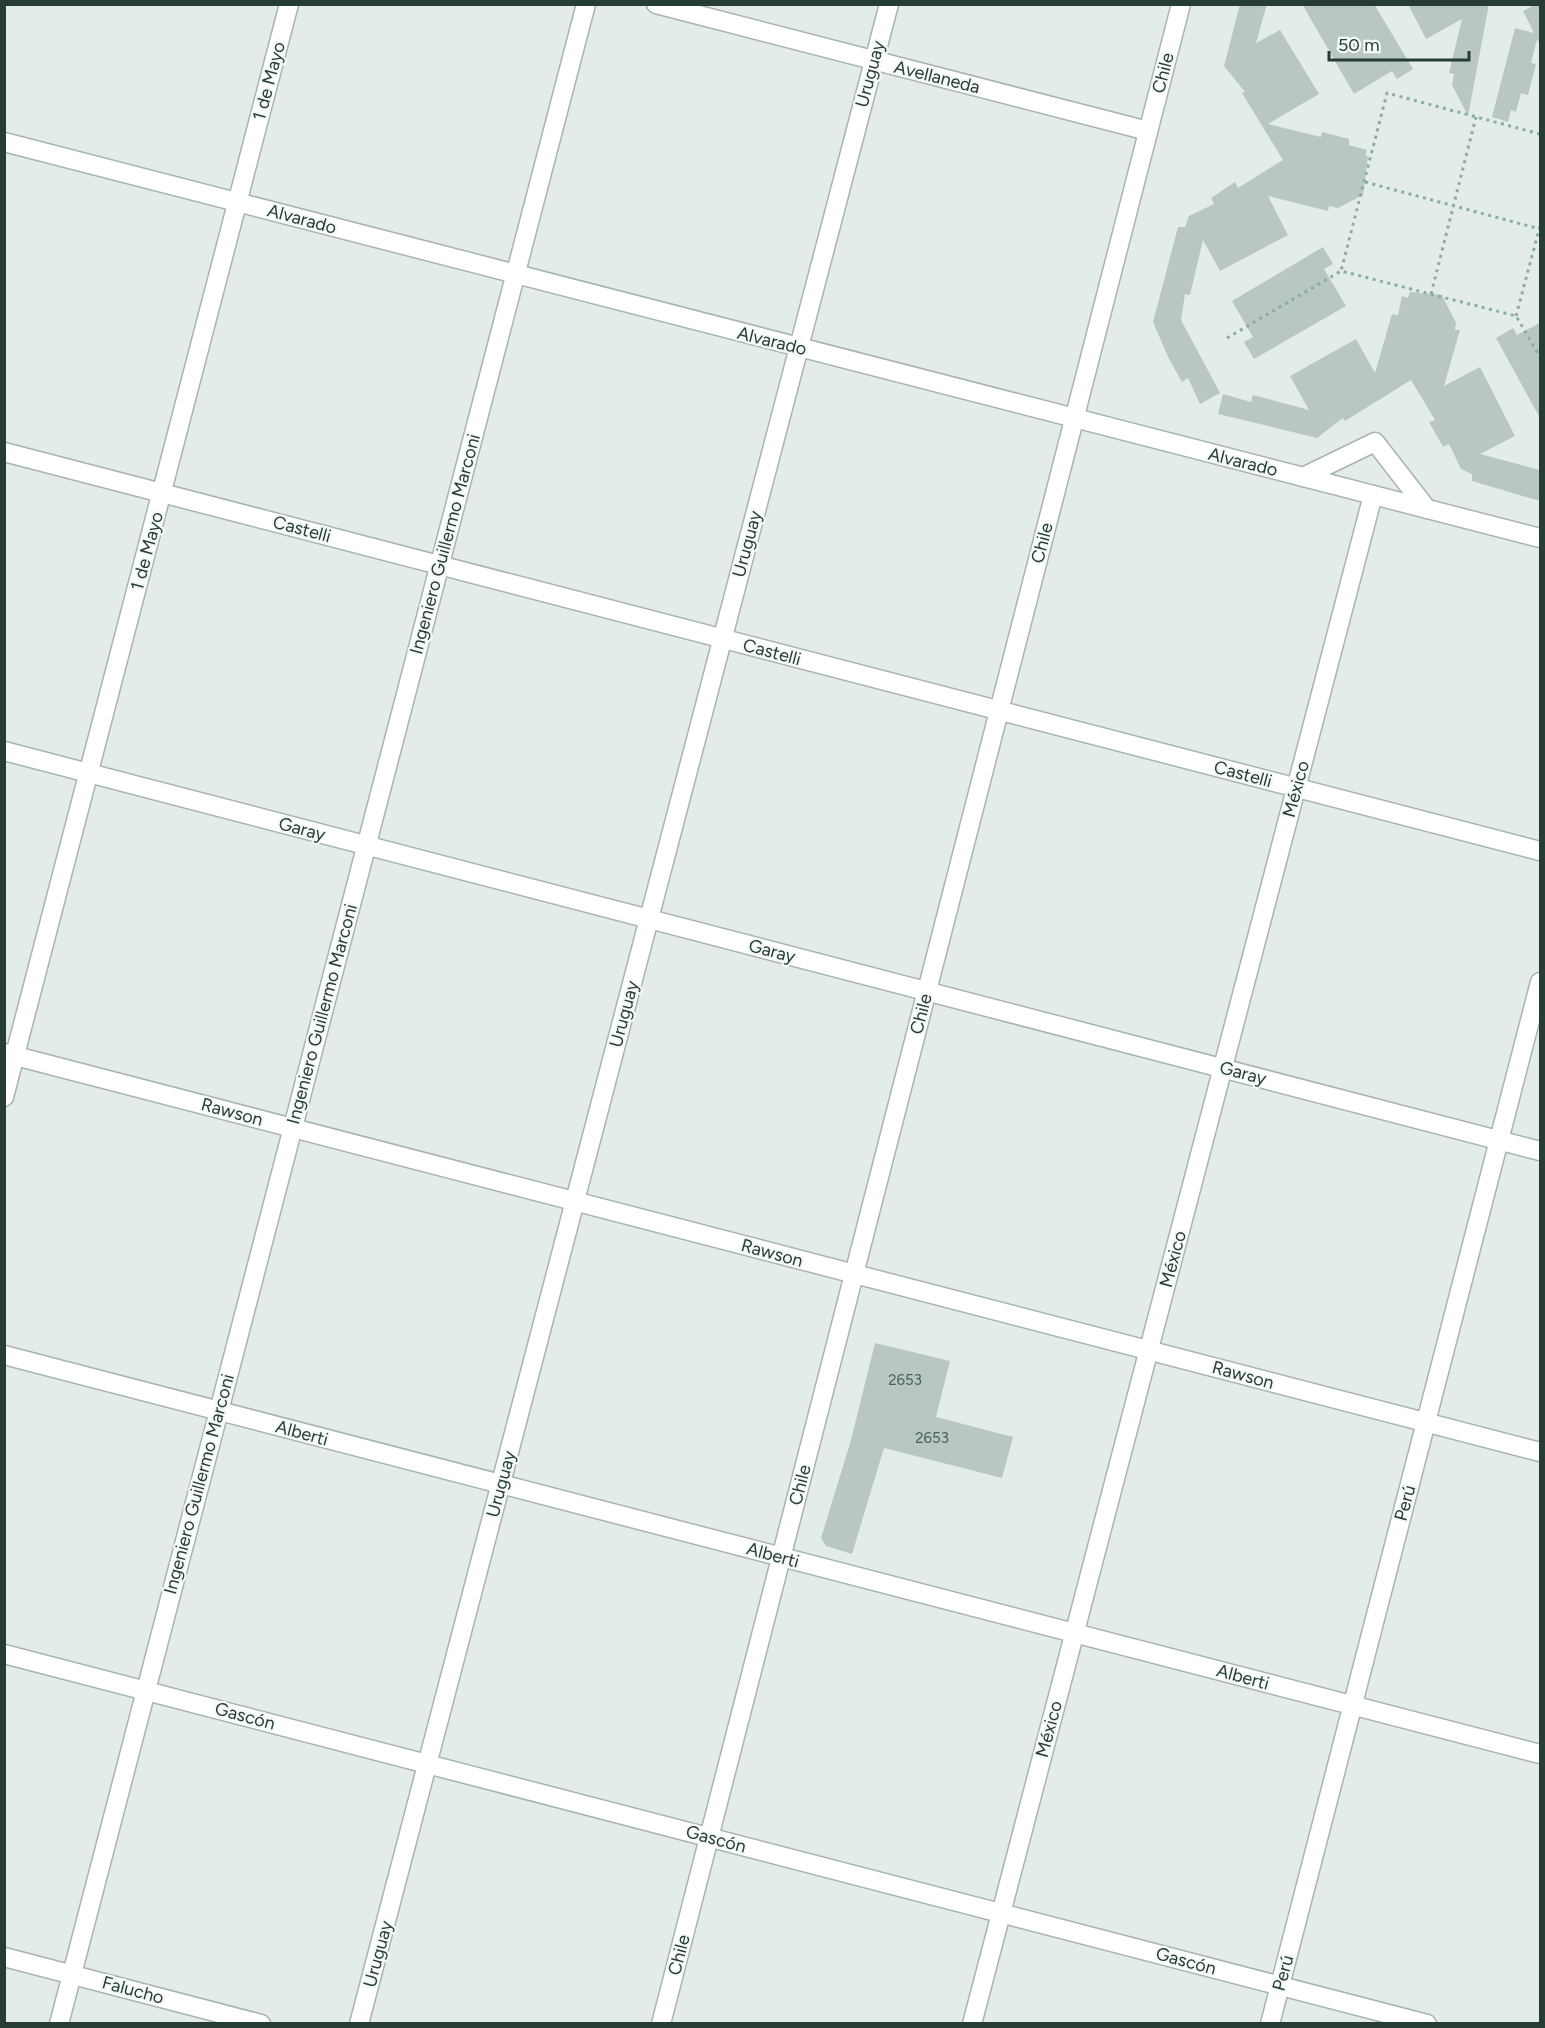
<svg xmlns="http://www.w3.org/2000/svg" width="1545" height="2028" viewBox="0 0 1545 2028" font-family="Figtree,sans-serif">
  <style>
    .building { fill: #b9c7c2 }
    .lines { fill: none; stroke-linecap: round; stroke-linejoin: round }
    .minor-casing { stroke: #a7b4b0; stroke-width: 21 }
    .path { stroke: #87ada4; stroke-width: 3; stroke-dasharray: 3 4.5; stroke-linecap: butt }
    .minor { stroke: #fff; stroke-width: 18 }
    .labels { text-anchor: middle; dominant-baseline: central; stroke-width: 4.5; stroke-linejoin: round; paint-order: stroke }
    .number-label { font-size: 15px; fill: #4a5f5a }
    .street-label { font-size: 18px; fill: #253c37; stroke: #f4f9f7 }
  </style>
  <rect width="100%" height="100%" fill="#e4ece9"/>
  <g class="building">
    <path d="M1240,4h27l-11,39 24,-13 39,64 -51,30 53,13 1,-5 27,7v6l18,5 -2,6h3l-5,39 -25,13 -9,-2 -1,5 -60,-15 20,39 -68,36 -17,-31 -13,55 -5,-1 -4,26 39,73 -20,11 -12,-26 -6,4 -13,-23 -16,-37 25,-95h7l4,-11 25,-12 -3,-6 24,-16 3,6 45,-28 -41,-67 3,-1 -21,-26z"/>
    <path d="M1302,4h72l39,65 -16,10 -5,-8 -38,23z"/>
    <path d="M1408,4h81l-21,112 -16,-31 2,-11 -5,-1 13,-54 -36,20z"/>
    <path d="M1536,4h4v41l-3,-6 -6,24 5,1 -8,31 -7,-2 -5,19 -5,-2 -3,12 -16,-5 23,-89 19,5 -11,-22z"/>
    <path d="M1323,247l10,17 -9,5 22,37 -92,53 -10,-17 9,-5 -21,-36z"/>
    <path d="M1410,292l32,3 14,28 -1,7h5l-16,56 36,-19 35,69 -35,18 60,16v31l-68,-20v-7l-11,-5 -12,-25 -6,3 -14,-25 6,-2 -24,-40 -66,41 -2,-3 -26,20 -99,-24 5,-20 28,8 2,-7 56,15 -19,-34 66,-37 19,34 17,-59 6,1 4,-19 6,2z"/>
    <path d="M1540,323v95l-44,-80 17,-10 4,7z"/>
    <path d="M875,1343l75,18 -14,56 77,20 -11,41 -118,-30 -32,106 -26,-8 -5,-8 30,-98z"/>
  </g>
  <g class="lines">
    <defs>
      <g id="minor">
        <path d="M656,4l492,127"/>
        <path d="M4,142l1536,396"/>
        <path d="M4,452l1536,399"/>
        <path d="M1303,477l72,-35 52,67"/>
        <path d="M4,751l1536,400"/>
        <path d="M4,1053l1536,399"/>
        <path d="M4,1097l285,-1093"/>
        <path d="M4,1355l1536,399"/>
        <path d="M4,1654l1423,370"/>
        <path d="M4,1957l257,67"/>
        <path d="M59,2024l527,-2020"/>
        <path d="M359,2024l530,-2020"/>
        <path d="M661,2024l520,-2020"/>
        <path d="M972,2024l401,-1529"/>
        <path d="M1270,2024l270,-1042"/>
      </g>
    </defs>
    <use href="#minor" class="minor-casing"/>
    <g class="path">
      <path d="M1540,134l-153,-41 -46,178 175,45 24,41"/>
      <path d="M1365,182l175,47"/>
      <path d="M1431,294l45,-177"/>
      <path d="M1516,316l24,-90"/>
      <path d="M1227,338l114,-67"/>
    </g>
    <use href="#minor" class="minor"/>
  </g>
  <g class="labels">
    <g class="number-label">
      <text x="905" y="1380">2653</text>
      <text x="932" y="1438">2653</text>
    </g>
    <g class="street-label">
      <text transform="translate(1163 73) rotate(-76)">Chile</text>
      <text transform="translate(870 74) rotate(-75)">Uruguay</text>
      <text transform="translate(937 77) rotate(14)">Avellaneda</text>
      <text transform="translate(269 81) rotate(-75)">1 de Mayo</text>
      <text transform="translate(302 219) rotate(15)">Alvarado</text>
      <text transform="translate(772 341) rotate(14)">Alvarado</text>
      <text transform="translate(1243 462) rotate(14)">Alvarado</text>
      <text transform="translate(302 529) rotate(15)">Castelli</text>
      <text transform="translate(1042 543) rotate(-76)">Chile</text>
      <text transform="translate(445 544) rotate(-75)">Ingeniero Guillermo Marconi</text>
      <text transform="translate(747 544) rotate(-75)">Uruguay</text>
      <text transform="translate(147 551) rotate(-75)">1 de Mayo</text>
      <text transform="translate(772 652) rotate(15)">Castelli</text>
      <text transform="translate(1243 774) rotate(15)">Castelli</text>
      <text transform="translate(1296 789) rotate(-75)">México</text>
      <text transform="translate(302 829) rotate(15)">Garay</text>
      <text transform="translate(772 951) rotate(15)">Garay</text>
      <text transform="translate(322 1014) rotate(-75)">Ingeniero Guillermo Marconi</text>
      <text transform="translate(624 1014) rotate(-75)">Uruguay</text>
      <text transform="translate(921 1014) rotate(-76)">Chile</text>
      <text transform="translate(1243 1073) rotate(15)">Garay</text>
      <text transform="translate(232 1112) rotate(15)">Rawson</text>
      <text transform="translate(772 1253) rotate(15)">Rawson</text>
      <text transform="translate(1173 1259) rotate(-75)">México</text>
      <text transform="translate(1243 1375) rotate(15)">Rawson</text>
      <text transform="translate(302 1433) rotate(15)">Alberti</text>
      <text transform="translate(199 1484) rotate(-75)">Ingeniero Guillermo Marconi</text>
      <text transform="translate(501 1484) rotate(-75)">Uruguay</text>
      <text transform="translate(800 1485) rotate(-76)">Chile</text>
      <text transform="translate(1405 1503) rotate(-75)">Perú</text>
      <text transform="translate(773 1555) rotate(15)">Alberti</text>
      <text transform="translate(1243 1677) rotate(15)">Alberti</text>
      <text transform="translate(245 1716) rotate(15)">Gascón</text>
      <text transform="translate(1049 1729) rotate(-75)">México</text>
      <text transform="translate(716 1839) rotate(15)">Gascón</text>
      <text transform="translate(378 1954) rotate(-75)">Uruguay</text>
      <text transform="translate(679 1955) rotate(-76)">Chile</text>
      <text transform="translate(1186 1961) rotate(15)">Gascón</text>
      <text transform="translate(1283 1973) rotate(-75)">Perú</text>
      <text transform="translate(133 1990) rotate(15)">Falucho</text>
    </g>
  </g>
  <rect width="1545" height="2028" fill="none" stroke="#253c37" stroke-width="12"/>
  <path d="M1329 51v9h140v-9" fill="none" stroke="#253c37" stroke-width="3"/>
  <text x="1338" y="51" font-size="18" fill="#253c37" stroke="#f4f9f7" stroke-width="4.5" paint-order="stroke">50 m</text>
</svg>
